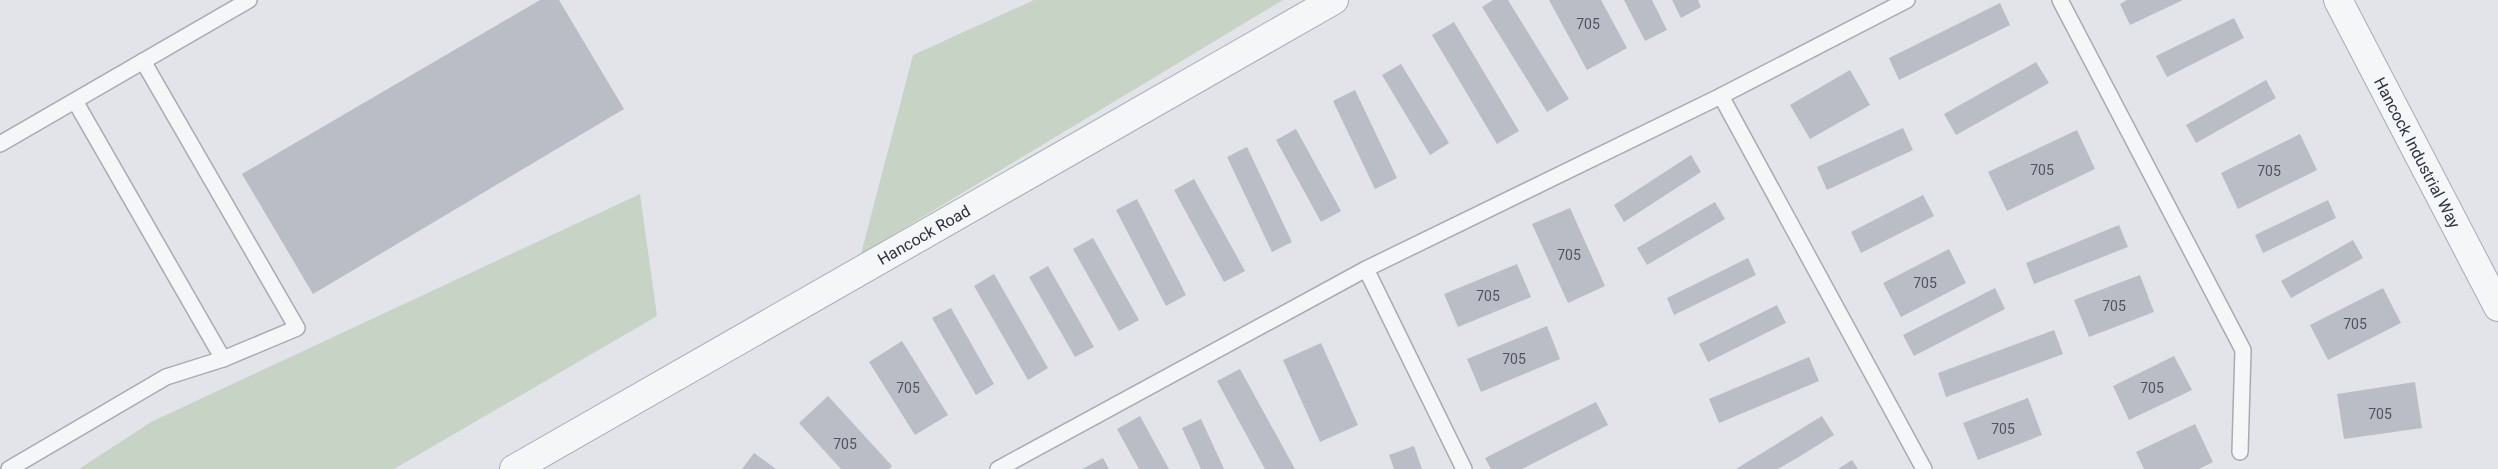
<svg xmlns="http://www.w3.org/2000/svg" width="2498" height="469" viewBox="0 0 2498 469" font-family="Roboto,sans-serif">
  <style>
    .green { fill: #c6d3c5 }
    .building { fill: #babdc6 }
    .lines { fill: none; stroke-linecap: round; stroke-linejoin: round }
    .service-casing { stroke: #a8aab4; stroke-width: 18 }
    .tertiary-casing { stroke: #a8aab4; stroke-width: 30 }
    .service { stroke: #f5f6f8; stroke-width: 15 }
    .tertiary { stroke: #f5f6f8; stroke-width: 28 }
    .labels { text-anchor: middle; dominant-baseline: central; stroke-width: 4.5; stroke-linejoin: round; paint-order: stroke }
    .number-label { font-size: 14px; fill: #505362 }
    .street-label { font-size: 16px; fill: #2c3041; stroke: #f2f4f7 }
  </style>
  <rect width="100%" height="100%" fill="#e3e4ea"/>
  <g class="green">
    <path d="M1034,0h249l-422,254 52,-199z"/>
    <path d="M640,194l17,122 -263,153h-315l72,-47z"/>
  </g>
  <g class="building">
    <path d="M540,0h19l65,109 -311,185 -71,-120z"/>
    <path d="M1493,0h15l61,99 -22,13 -65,-105z"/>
    <path d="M1549,0h52l26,48 -40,22z"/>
    <path d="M1624,0h28l15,30 -22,11z"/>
    <path d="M1672,0h26l3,7 -20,11z"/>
    <path d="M2127,0h56l-53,25 -10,-21z"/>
    <path d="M2000,3l10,22 -111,55 -10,-22z"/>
    <path d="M2234,18l10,20 -77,39 -11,-21z"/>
    <path d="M1454,22l65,109 -22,13 -65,-109z"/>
    <path d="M2036,62l13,21 -93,52 -12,-21z"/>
    <path d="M1401,64l48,79 -19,12 -48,-80z"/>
    <path d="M1850,70l20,35 -60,34 -20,-34z"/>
    <path d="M2266,80l10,18 -80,45 -10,-18z"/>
    <path d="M1355,90l42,88 -22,11 -42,-88z"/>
    <path d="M1903,128l10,22 -86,40 -10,-23z"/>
    <path d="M1296,129l45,82 -20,11 -45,-82z"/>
    <path d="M2077,130l18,39 -88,42 -19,-39z"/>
    <path d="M2300,134l17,36 -79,39 -17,-36z"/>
    <path d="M1247,147l45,95 -20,10 -45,-95z"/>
    <path d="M1691,155l10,17 -77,50 -10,-17z"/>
    <path d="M1194,179l51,92 -21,11 -50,-92z"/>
    <path d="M1923,195l11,21 -73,37 -10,-21z"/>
    <path d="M1137,199l49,96 -20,11 -50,-96z"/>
    <path d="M2328,200l8,18 -73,35 -8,-18z"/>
    <path d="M1715,202l10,17 -78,46 -10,-17z"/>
    <path d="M1570,208l35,78 -37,17 -36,-79z"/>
    <path d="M2119,225l9,22 -94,37 -8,-21z"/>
    <path d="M1093,238l46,82 -20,11 -46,-82z"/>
    <path d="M2353,240l10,18 -72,40 -10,-17z"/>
    <path d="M1949,249l17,34 -65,34 -18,-34z"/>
    <path d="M1748,258l8,17 -82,40 -7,-17z"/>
    <path d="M1517,264l14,33 -73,30 -14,-33z"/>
    <path d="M1048,266l46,81 -19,10 -46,-80z"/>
    <path d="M994,274l54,94 -20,12 -54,-94z"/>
    <path d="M2140,275l14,37 -65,25 -15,-37z"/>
    <path d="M1995,288l10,21 -91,47 -11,-21z"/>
    <path d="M2383,288l18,35 -73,37 -18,-35z"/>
    <path d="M1777,305l9,18 -78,39 -9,-18z"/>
    <path d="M951,308l43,76 -18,11 -44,-77z"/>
    <path d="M1547,326l13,33 -79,33 -14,-33z"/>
    <path d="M2054,330l9,24 -117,43 -8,-24z"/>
    <path d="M902,341l46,74 -33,20 -46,-73z"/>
    <path d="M1321,343l37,82 -38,17 -37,-82z"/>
    <path d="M2174,356l18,34 -63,30 -16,-34z"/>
    <path d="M1809,357l10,24 -100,42 -10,-24z"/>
    <path d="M1240,369l55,100h-30l-48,-88z"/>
    <path d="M2415,382l7,46 -78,11 -7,-45z"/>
    <path d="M828,396l64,70 -3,3h-48l-42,-46z"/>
    <path d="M2028,398l14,37 -64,25 -15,-37z"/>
    <path d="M1596,402l12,23 -86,44h-31l-6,-11z"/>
    <path d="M1140,416l29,53h-30l-22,-40z"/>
    <path d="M1822,416l12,19 -32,20 -24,14h-42z"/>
    <path d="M1201,419l23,50h-23l-19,-41z"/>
    <path d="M2195,424l18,38 -14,7h-55l-8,-17z"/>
    <path d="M1414,446l8,23h-28l-5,-14z"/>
    <path d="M754,453l22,16h-34z"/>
    <path d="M1103,458l6,11h-27z"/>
    <path d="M1852,460l6,9h-20z"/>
  </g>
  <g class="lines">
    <defs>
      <g id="service">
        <path d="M2060,0l183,350 -3,102"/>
        <path d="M1721,96l203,373"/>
        <path d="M75,101l148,258"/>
        <path d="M0,144l249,-144"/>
        <path d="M1366,269l98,200"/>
        <path d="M9,469l157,-92 57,-18 74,-31 -154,-267"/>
        <path d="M998,469l368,-200 355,-173 186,-96"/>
      </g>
      <g id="tertiary">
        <path id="s1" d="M2338,0l160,307"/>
        <path id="s2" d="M514,469l820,-469"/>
      </g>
    </defs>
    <use href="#service" class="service-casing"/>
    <use href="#tertiary" class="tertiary-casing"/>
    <use href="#service" class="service"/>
    <use href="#tertiary" class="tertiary"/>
  </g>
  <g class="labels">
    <g class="number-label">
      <text x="1588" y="24">705</text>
      <text x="2042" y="170">705</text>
      <text x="2269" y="171">705</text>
      <text x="1569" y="255">705</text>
      <text x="1925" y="283">705</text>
      <text x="1488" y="296">705</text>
      <text x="2114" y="306">705</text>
      <text x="2355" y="324">705</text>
      <text x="1514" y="359">705</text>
      <text x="908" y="388">705</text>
      <text x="2152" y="388">705</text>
      <text x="2380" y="414">705</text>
      <text x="2003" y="429">705</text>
      <text x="845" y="444">705</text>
    </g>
    <g class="street-label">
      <text stroke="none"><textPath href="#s1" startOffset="172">Hancock Industrial Way</textPath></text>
      <text stroke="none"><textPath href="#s2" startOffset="472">Hancock Road</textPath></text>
    </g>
  </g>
</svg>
